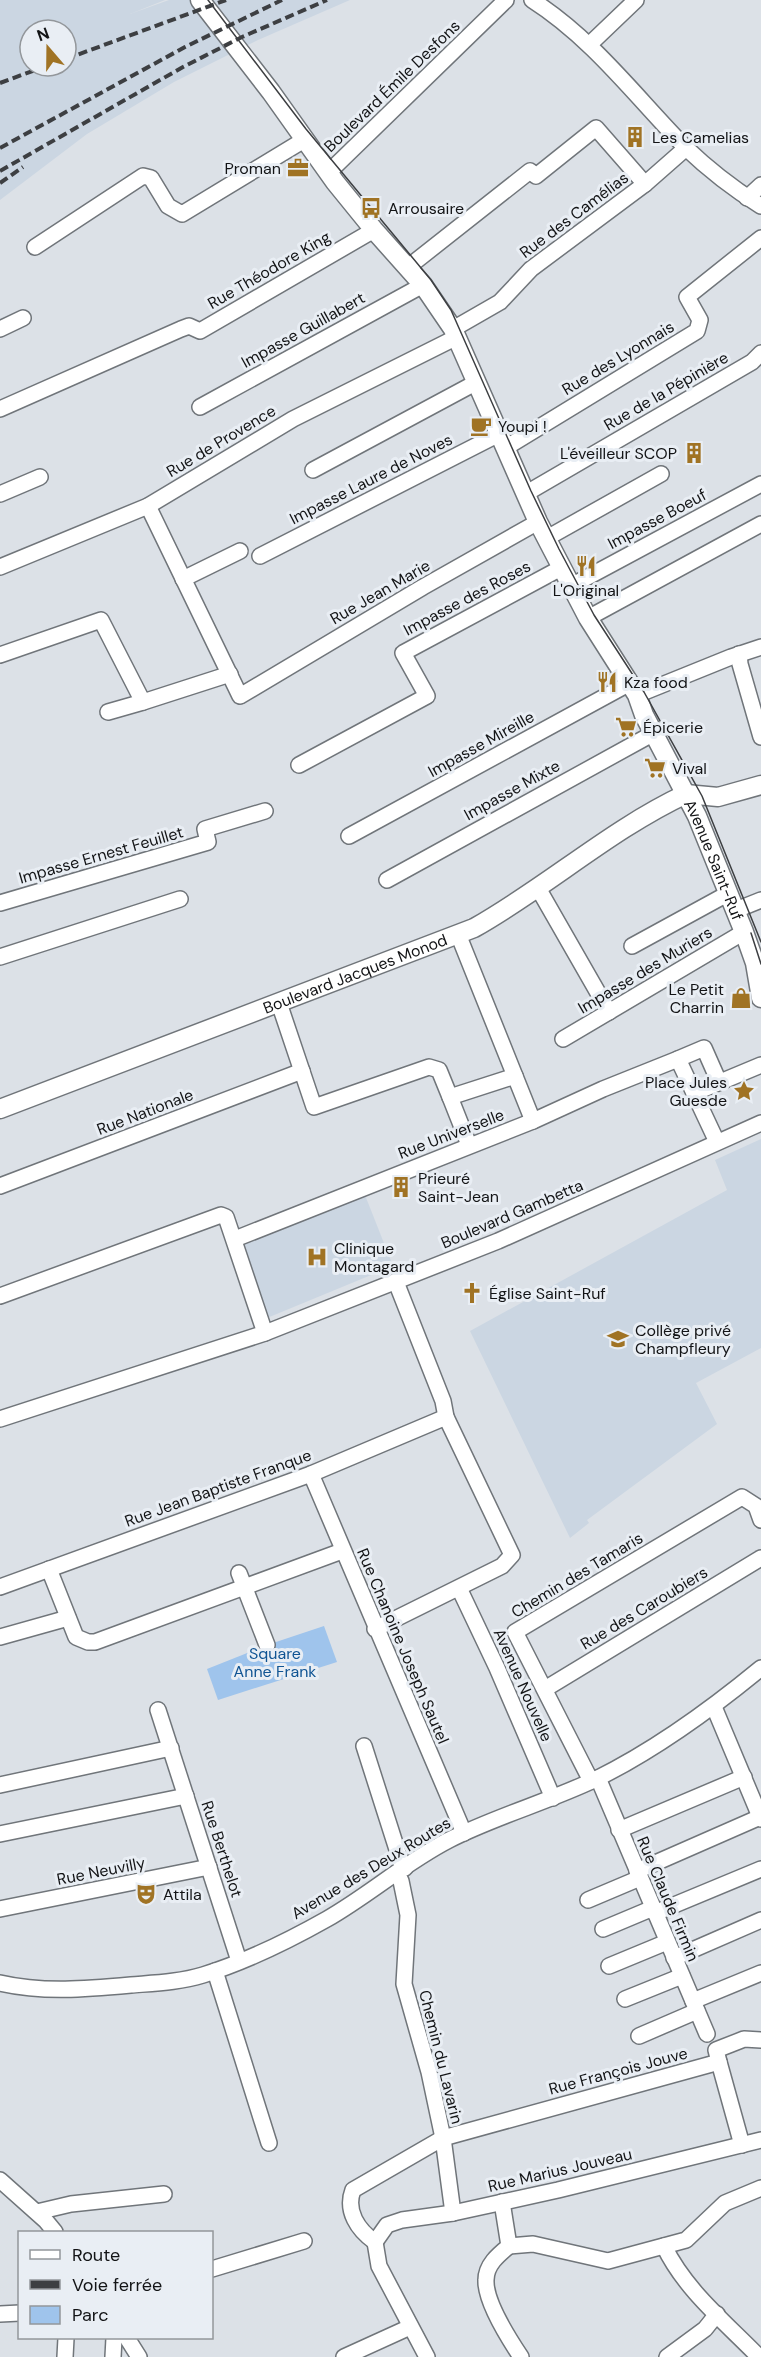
<svg xmlns="http://www.w3.org/2000/svg" width="761" height="2357" viewBox="0 0 761 2357" font-family="'DM Sans',sans-serif">
  <style>
    .built { fill: #cbd6e2; fill-rule: evenodd }
    .green { fill: #9fc4ec }
    .lines { fill: none; stroke-linecap: round; stroke-linejoin: round }
    .minor-casing { stroke: #70757a; stroke-width: 18 }
    .tertiary-casing { stroke: #70757a; stroke-width: 21 }
    .minor { stroke: #fff; stroke-width: 15 }
    .tertiary { stroke: #fff; stroke-width: 18 }
    .tram { stroke: #3d3f42; stroke-width: 1.5 }
    .rail { stroke: #3d3f42; stroke-width: 4; stroke-dasharray: 9 4.5; stroke-linecap: butt }
    .labels { text-anchor: middle; dominant-baseline: central; stroke-width: 6; stroke-linejoin: round; paint-order: stroke }
    .street-label { font-size: 16px; fill: #131416; stroke: #e9eef4 }
    .poi-label { font-size: 16px; fill: #131416; stroke: #e9eef4; text-anchor: start }
    .park-label { font-size: 16px; fill: #105493; stroke: #e9eef4 }
  </style>
  <rect width="100%" height="100%" fill="#dce1e7"/>
  <g class="built">
    <path d="M0,0h165l-35,14 39,-14h181l-92,40 -84,42 -87,52 -87,66zM30,30h36v36h-36z"/>
    <path d="M761,1139v209l-65,35 21,41 -130,96 2,3 -19,15 -100,-207 257,-141 -12,-30z"/>
    <path d="M363,1190l30,76 -126,52 -27,-75z"/>
  </g>
  <path class="green" d="M324,1626l13,36 -119,38 -11,-31 60,-24z"/>
  <g class="lines">
    <defs>
      <g id="minor">
        <path d="M532,0c61,39 103,96 153,147 22,21 50,43 76,59"/>
        <path d="M590,44l46,-44"/>
        <path d="M328,173l178,-173"/>
        <path d="M747,198l14,-13"/>
        <path d="M35,247l108,-71 8,2 17,28 14,8 122,-74"/>
        <path d="M407,268l123,-97 6,5 60,-48 49,56"/>
        <path d="M0,329l23,-11"/>
        <path d="M453,329l47,-27 31,-33 114,-85 41,-36"/>
        <path d="M200,407l223,-122"/>
        <path d="M0,409l181,-80 8,-3 11,5 174,-101"/>
        <path d="M505,448l192,-117 3,-11 -13,-23 74,-59"/>
        <path d="M313,470l164,-88"/>
        <path d="M0,494l40,-17"/>
        <path d="M525,494l227,-132 9,-9"/>
        <path d="M148,506l92,190 183,-109 115,-65"/>
        <path d="M547,538l114,-64"/>
        <path d="M260,556l239,-122"/>
        <path d="M0,567l148,-61 145,-87 164,-82"/>
        <path d="M183,579l57,-28"/>
        <path d="M571,586l190,-102"/>
        <path d="M588,618l173,-94"/>
        <path d="M739,654l1,10 21,73"/>
        <path d="M0,655l101,-35 42,82 87,-28"/>
        <path d="M637,695l94,-38 30,-10"/>
        <path d="M108,712l35,-10"/>
        <path d="M299,765l128,-69 -24,-43 158,-85"/>
        <path d="M349,836l281,-153"/>
        <path d="M387,880l267,-147"/>
        <path d="M538,888l71,124"/>
        <path d="M0,903l208,-61 -3,-13 60,-18"/>
        <path d="M736,910l25,-10"/>
        <path d="M458,934l75,187"/>
        <path d="M632,946l97,-53"/>
        <path d="M0,957l180,-58"/>
        <path d="M279,1003l35,104 115,-40 10,3 11,27 65,-21"/>
        <path d="M563,1039l181,-107"/>
        <path d="M694,1093l-16,-34 26,-11 15,34"/>
        <path d="M450,1097l19,48"/>
        <path d="M717,1142l-23,-49 67,-28"/>
        <path d="M0,1186l302,-115"/>
        <path d="M235,1239l298,-118 70,-32 75,-30"/>
        <path d="M0,1296l221,-81 5,2 39,116"/>
        <path d="M0,1419l265,-86 233,-92 263,-118"/>
        <path d="M311,1474l153,359"/>
        <path d="M49,1569l27,68 12,5h7l247,-91"/>
        <path d="M239,1573l28,72"/>
        <path d="M0,1587l311,-113 135,-57"/>
        <path d="M459,1588l38,80 56,130"/>
        <path d="M375,1629l127,-63 10,-11 -66,-138 -3,-16 -47,-119"/>
        <path d="M0,1637l68,-19"/>
        <path d="M545,1689l216,-131"/>
        <path d="M714,1707l47,112"/>
        <path d="M158,1710l81,251"/>
        <path d="M364,1746l37,116 4,6"/>
        <path d="M598,1778l109,256"/>
        <path d="M591,1781l-76,-149 227,-135 14,9 5,14"/>
        <path d="M0,1785l171,-37"/>
        <path d="M619,1830l125,-53"/>
        <path d="M0,1834l186,-38"/>
        <path d="M637,1871l123,-54"/>
        <path d="M397,1873l4,8 7,34 -4,69 25,88 14,66 10,75"/>
        <path d="M588,1900l52,-22"/>
        <path d="M0,1909l209,-42"/>
        <path d="M655,1913l106,-44"/>
        <path d="M603,1929l50,-21"/>
        <path d="M674,1958l87,-38"/>
        <path d="M609,1966l58,-24"/>
        <path d="M215,1971l54,172"/>
        <path d="M0,1983c43,10 87,6 131,2 24,-2 49,-3 72,-10 42,-13 85,-34 124,-56 42,-24 79,-57 122,-79 47,-24 99,-38 147,-61 59,-29 114,-69 165,-111"/>
        <path d="M625,1999l57,-23"/>
        <path d="M693,2001l68,-28"/>
        <path d="M639,2036l58,-25"/>
        <path d="M719,2062l-3,-12 28,-11 17,1"/>
        <path d="M0,2180l46,41 9,11"/>
        <path d="M502,2202l7,44c-11,9 -23,19 -23,34 -1,21 23,59 35,77"/>
        <path d="M37,2212l34,-8 93,-10"/>
        <path d="M375,2242c-17,-12 -30,-31 -22,-52l90,-52 276,-76 23,83"/>
        <path d="M375,2242l12,-17 15,-5 51,-7 105,-23 203,-50"/>
        <path d="M375,2242l4,24 48,91"/>
        <path d="M509,2246l24,-2 75,17 78,-21 39,-37 36,-15"/>
        <path d="M664,2246c21,44 61,76 95,111"/>
        <path d="M212,2269l92,-28"/>
        <path d="M0,2314l20,-1"/>
        <path d="M127,2338l12,19"/>
        <path d="M65,2357l1,-19"/>
        <path d="M113,2357l1,-19"/>
        <path d="M344,2357l66,-30"/>
        <path d="M667,2357l38,-28 12,-15"/>
      </g>
      <g id="tertiary">
        <path id="s1" d="M200,0l71,92 64,90 39,48 49,55 30,44 85,193 50,96 49,77 7,20 53,101 47,116 11,31 6,35"/>
        <path d="M686,794l32,3 43,-12"/>
        <path id="s2" d="M0,1109l474,-181c73,-41 137,-99 212,-134"/>
      </g>
    </defs>
    <use href="#minor" class="minor-casing"/>
    <use href="#tertiary" class="tertiary-casing"/>
    <use href="#minor" class="minor"/>
    <use href="#tertiary" class="tertiary"/>
    <g class="tram">
      <path d="M208,0l98,129 125,151 20,30 80,181 28,58 35,66 50,77 58,104 59,146"/>
      <path d="M751,933l10,31"/>
    </g>
    <g class="rail">
      <path d="M66,59l160,-59"/>
      <path d="M0,83l46,-17"/>
      <path d="M0,148l185,-101 97,-47"/>
      <path d="M0,171l183,-104 59,-30 85,-37"/>
      <path d="M0,183l23,-16"/>
    </g>
  </g>
  <defs>
    <symbol id="building-bare" viewBox="-9 -9 18 18"><path d="M-4-6H4V6H1V3H-1V6H-4ZM-2.5-4.3h1.7v1.8h-1.7ZM.8-4.3h1.7v1.8H.8ZM-2.5-1h1.7V.8h-1.7ZM.8-1h1.7V.8H.8Z" fill="#a07324" stroke="#e9eef4" stroke-width="2.5" paint-order="stroke"/></symbol>
    <symbol id="office-bare" viewBox="-9 -9 18 18"><path d="M-6-3h4V-5.5h4V-3h4V5H-6ZM-1-4.5V-3h2v-1.5ZM-6 0V1H6V0Z" fill="#a07324" stroke="#e9eef4" stroke-width="2.5" paint-order="stroke"/></symbol>
    <symbol id="bus-bare" viewBox="-9 -9 18 18"><path d="M-5-6H5V4H4V6H2V4H-2V6H-4V4H-5ZM-3.5-4V0h7V-4ZM-3.5 1.2v1.5H-2V1.2ZM2 1.2v1.5H3.5V1.2Z" fill="#a07324" stroke="#e9eef4" stroke-width="2.5" paint-order="stroke"/></symbol>
    <symbol id="cafe-bare" viewBox="-9 -9 18 18"><path d="M-5.5-4.5H6V0H3Q3 3.5 0 3.5H-2.5Q-5.5 3.5-5.5 0ZM3-3.2v2h1.7v-2ZM-6 4.5H4V6H-6Z" fill="#a07324" stroke="#e9eef4" stroke-width="2.5" paint-order="stroke"/></symbol>
    <symbol id="restaurant-bare" viewBox="-9 -9 18 18"><path d="M-5-6h1v4h1v-4h1v4h1v-4h1v5L-1.5 .5V6h-2V.5L-5-1ZM5-6V6H3V1.5H1.5Q1.5-4 5-6Z" fill="#a07324" stroke="#e9eef4" stroke-width="2.5" paint-order="stroke"/></symbol>
    <symbol id="supermarket-bare" viewBox="-9 -9 18 18"><path d="M-6-5.5h2.5l.6 2H6L4.5 2H-2.5L-4.4-4H-6ZM-1.5 3.2a1.3 1.3 0 1 0 .1 0ZM3 3.2a1.3 1.3 0 1 0 .1 0Z" fill="#a07324" stroke="#e9eef4" stroke-width="2.5" paint-order="stroke"/></symbol>
    <symbol id="shop-bare" viewBox="-9 -9 18 18"><path d="M-5-2.5h2.3a2.7 3.5 0 0 1 5.4 0H5L5.5 6h-11ZM-1.5-2.5h3a1.5 2.3 0 0 0-3 0Z" fill="#a07324" stroke="#e9eef4" stroke-width="2.5" paint-order="stroke"/></symbol>
    <symbol id="sight-bare" viewBox="-9 -9 18 18"><path d="M0-6L1.8-2.2L6-1.7L2.9 1.2L3.7 5.4L0 3.3L-3.7 5.4L-2.9 1.2L-6-1.7L-1.8-2.2Z" fill="#a07324" stroke="#e9eef4" stroke-width="2.5" paint-order="stroke"/></symbol>
    <symbol id="hospital-bare" viewBox="-9 -9 18 18"><path d="M-5-5h3v3.5h4V-5h3V5h-3V1.5h-4V5h-3Z" fill="#a07324" stroke="#e9eef4" stroke-width="2.5" paint-order="stroke"/></symbol>
    <symbol id="church-bare" viewBox="-9 -9 18 18"><path d="M-1.2-6h2.4v3.5h3.3v2.4h-3.3V6h-2.4V-.1h-3.3v-2.4h3.3Z" fill="#a07324" stroke="#e9eef4" stroke-width="2.5" paint-order="stroke"/></symbol>
    <symbol id="school-bare" viewBox="-9 -9 18 18"><path d="M0-5L7-2L0 1L-7-2ZM-4 1L0 2.5L4 1V4Q0 6-4 4Z" fill="#a07324" stroke="#e9eef4" stroke-width="2.5" paint-order="stroke"/></symbol>
    <symbol id="theatre-bare" viewBox="-9 -9 18 18"><path d="M-5-5.5Q0-4 5-5.5V0Q5 5 0 6Q-5 5-5 0ZM-3.3-2.5H-1v1.5H-3.3ZM1-2.5H3.3v1.5H1ZM-2.8 1Q0 5.5 2.8 1Z" fill="#a07324" stroke="#e9eef4" stroke-width="2.5" paint-order="stroke"/></symbol>
  </defs>
  <g fill-rule="evenodd">
    <use href="#building-bare" x="620" y="122" width="30" height="30"/>
    <use href="#office-bare" x="283" y="153" width="30" height="30"/>
    <use href="#bus-bare" x="356" y="193" width="30" height="30"/>
    <use href="#cafe-bare" x="466" y="411" width="30" height="30"/>
    <use href="#building-bare" x="679" y="438" width="30" height="30"/>
    <use href="#restaurant-bare" x="571" y="551" width="30" height="30"/>
    <use href="#restaurant-bare" x="592" y="667" width="30" height="30"/>
    <use href="#supermarket-bare" x="611" y="712" width="30" height="30"/>
    <use href="#supermarket-bare" x="640" y="753" width="30" height="30"/>
    <use href="#shop-bare" x="726" y="983" width="30" height="30"/>
    <use href="#sight-bare" x="729" y="1076" width="30" height="30"/>
    <use href="#building-bare" x="386" y="1172" width="30" height="30"/>
    <use href="#hospital-bare" x="302" y="1242" width="30" height="30"/>
    <use href="#church-bare" x="457" y="1278" width="30" height="30"/>
    <use href="#school-bare" x="603" y="1324" width="30" height="30"/>
    <use href="#theatre-bare" x="131" y="1879" width="30" height="30"/>
  </g>
  <g class="labels">
    <g class="street-label">
      <text transform="translate(392 86) rotate(-44)">Boulevard Émile Desfons</text>
      <text transform="translate(574 215) rotate(-37)">Rue des Camélias</text>
      <text transform="translate(269 270) rotate(-30)">Rue Théodore King</text>
      <text transform="translate(303 330) rotate(-29)">Impasse Guillabert</text>
      <text transform="translate(618 358) rotate(-31)">Rue des Lyonnais</text>
      <text transform="translate(666 391) rotate(-30)">Rue de la Pépinière</text>
      <text transform="translate(221 441) rotate(-31)">Rue de Provence</text>
      <text transform="translate(371 479) rotate(-27)">Impasse Laure de Noves</text>
      <text transform="translate(657 519) rotate(-28)">Impasse Boeuf</text>
      <text transform="translate(380 592) rotate(-30)">Rue Jean Marie</text>
      <text transform="translate(467 598) rotate(-28)">Impasse des Roses</text>
      <text transform="translate(481 744) rotate(-29)">Impasse Mireille</text>
      <text transform="translate(512 790) rotate(-29)">Impasse Mixte</text>
      <text transform="translate(101 855) rotate(-16)">Impasse Ernest Feuillet</text>
      <text stroke="none"><textPath href="#s1" startOffset="1008">Avenue Saint-Ruf</textPath></text>
      <text transform="translate(645 970) rotate(-31)">Impasse des Muriers</text>
      <text stroke="none"><textPath href="#s2" startOffset="380">Boulevard Jacques Monod</textPath></text>
      <text transform="translate(145 1112) rotate(-21)">Rue Nationale</text>
      <text transform="translate(451 1134) rotate(-21)">Rue Universelle</text>
      <text transform="translate(512 1214) rotate(-23)">Boulevard Gambetta</text>
      <text transform="translate(218 1488) rotate(-20)">Rue Jean Baptiste Franque</text>
      <text transform="translate(577 1575) rotate(-31)">Chemin des Tamaris</text>
      <text transform="translate(644 1608) rotate(-31)">Rue des Caroubiers</text>
      <text transform="translate(403 1646) rotate(67)">Rue Chanoine Joseph Sautel</text>
      <text transform="translate(523 1685) rotate(66)">Avenue Nouvelle</text>
      <text transform="translate(222 1849) rotate(72)">Rue Berthelot</text>
      <text transform="translate(371 1868) rotate(-31)">Avenue des Deux Routes</text>
      <text transform="translate(101 1871) rotate(-11)">Rue Neuvilly</text>
      <text transform="translate(668 1899) rotate(67)">Rue Claude Firmin</text>
      <text transform="translate(441 2057) rotate(76)">Chemin du Lavarin</text>
      <text transform="translate(618 2071) rotate(-15)">Rue François Jouve</text>
      <text transform="translate(560 2170) rotate(-13)">Rue Marius Jouveau</text>
    </g>
    <g class="poi-label">
      <text x="652" y="137">Les Camelias</text>
      <text x="281" y="168" text-anchor="end">Proman</text>
      <text x="388" y="208">Arrousaire</text>
      <text x="498" y="426">Youpi !</text>
      <text x="677" y="453" text-anchor="end">L'éveilleur SCOP</text>
      <text x="586" y="590" text-anchor="middle">L'Original</text>
      <text x="624" y="682">Kza food</text>
      <text x="643" y="727">Épicerie</text>
      <text x="672" y="768">Vival</text>
      <text x="724" y="989" text-anchor="end">Le Petit<tspan x="724" dy="18">Charrin</tspan></text>
      <text x="727" y="1082" text-anchor="end">Place Jules<tspan x="727" dy="18">Guesde</tspan></text>
      <text x="418" y="1178">Prieuré<tspan x="418" dy="18">Saint-Jean</tspan></text>
      <text x="334" y="1248">Clinique<tspan x="334" dy="18">Montagard</tspan></text>
      <text x="489" y="1293">Église Saint-Ruf</text>
      <text x="635" y="1330">Collège privé<tspan x="635" dy="18">Champfleury</tspan></text>
      <text x="163" y="1894">Attila</text>
    </g>
    <g class="park-label">
      <text x="275" y="1653">Square<tspan x="275" dy="18">Anne Frank</tspan></text>
    </g>
  </g>
  <rect x="18" y="2231" width="195" height="108" fill="#e9eef4" stroke="#93979b" stroke-width="1.5"/>
  <rect x="30" y="2250" width="30" height="9" fill="#ffffff" stroke="#93979b" stroke-width="1.5"/>
  <text x="72" y="2261" font-size="18" fill="#131416">Route</text>
  <rect x="30" y="2280" width="30" height="9" fill="#3d3f42" stroke="#93979b" stroke-width="1.5"/>
  <text x="72" y="2291" font-size="18" fill="#131416">Voie ferrée</text>
  <rect x="30" y="2306" width="30" height="18" fill="#9fc4ec" stroke="#93979b" stroke-width="1.5"/>
  <text x="72" y="2321" font-size="18" fill="#131416">Parc</text>
  <g transform="translate(48 48) rotate(340)"><circle r="28" fill="#e9eef4" stroke="#93979b" stroke-width="1.5"/>
  <path d="M0-4.5L10 22L0 15L-10 22Z" fill="#a07324"/>
  <text y="-9" font-size="16" font-weight="bold" text-anchor="middle" fill="#131416">N</text>
  </g>
</svg>
